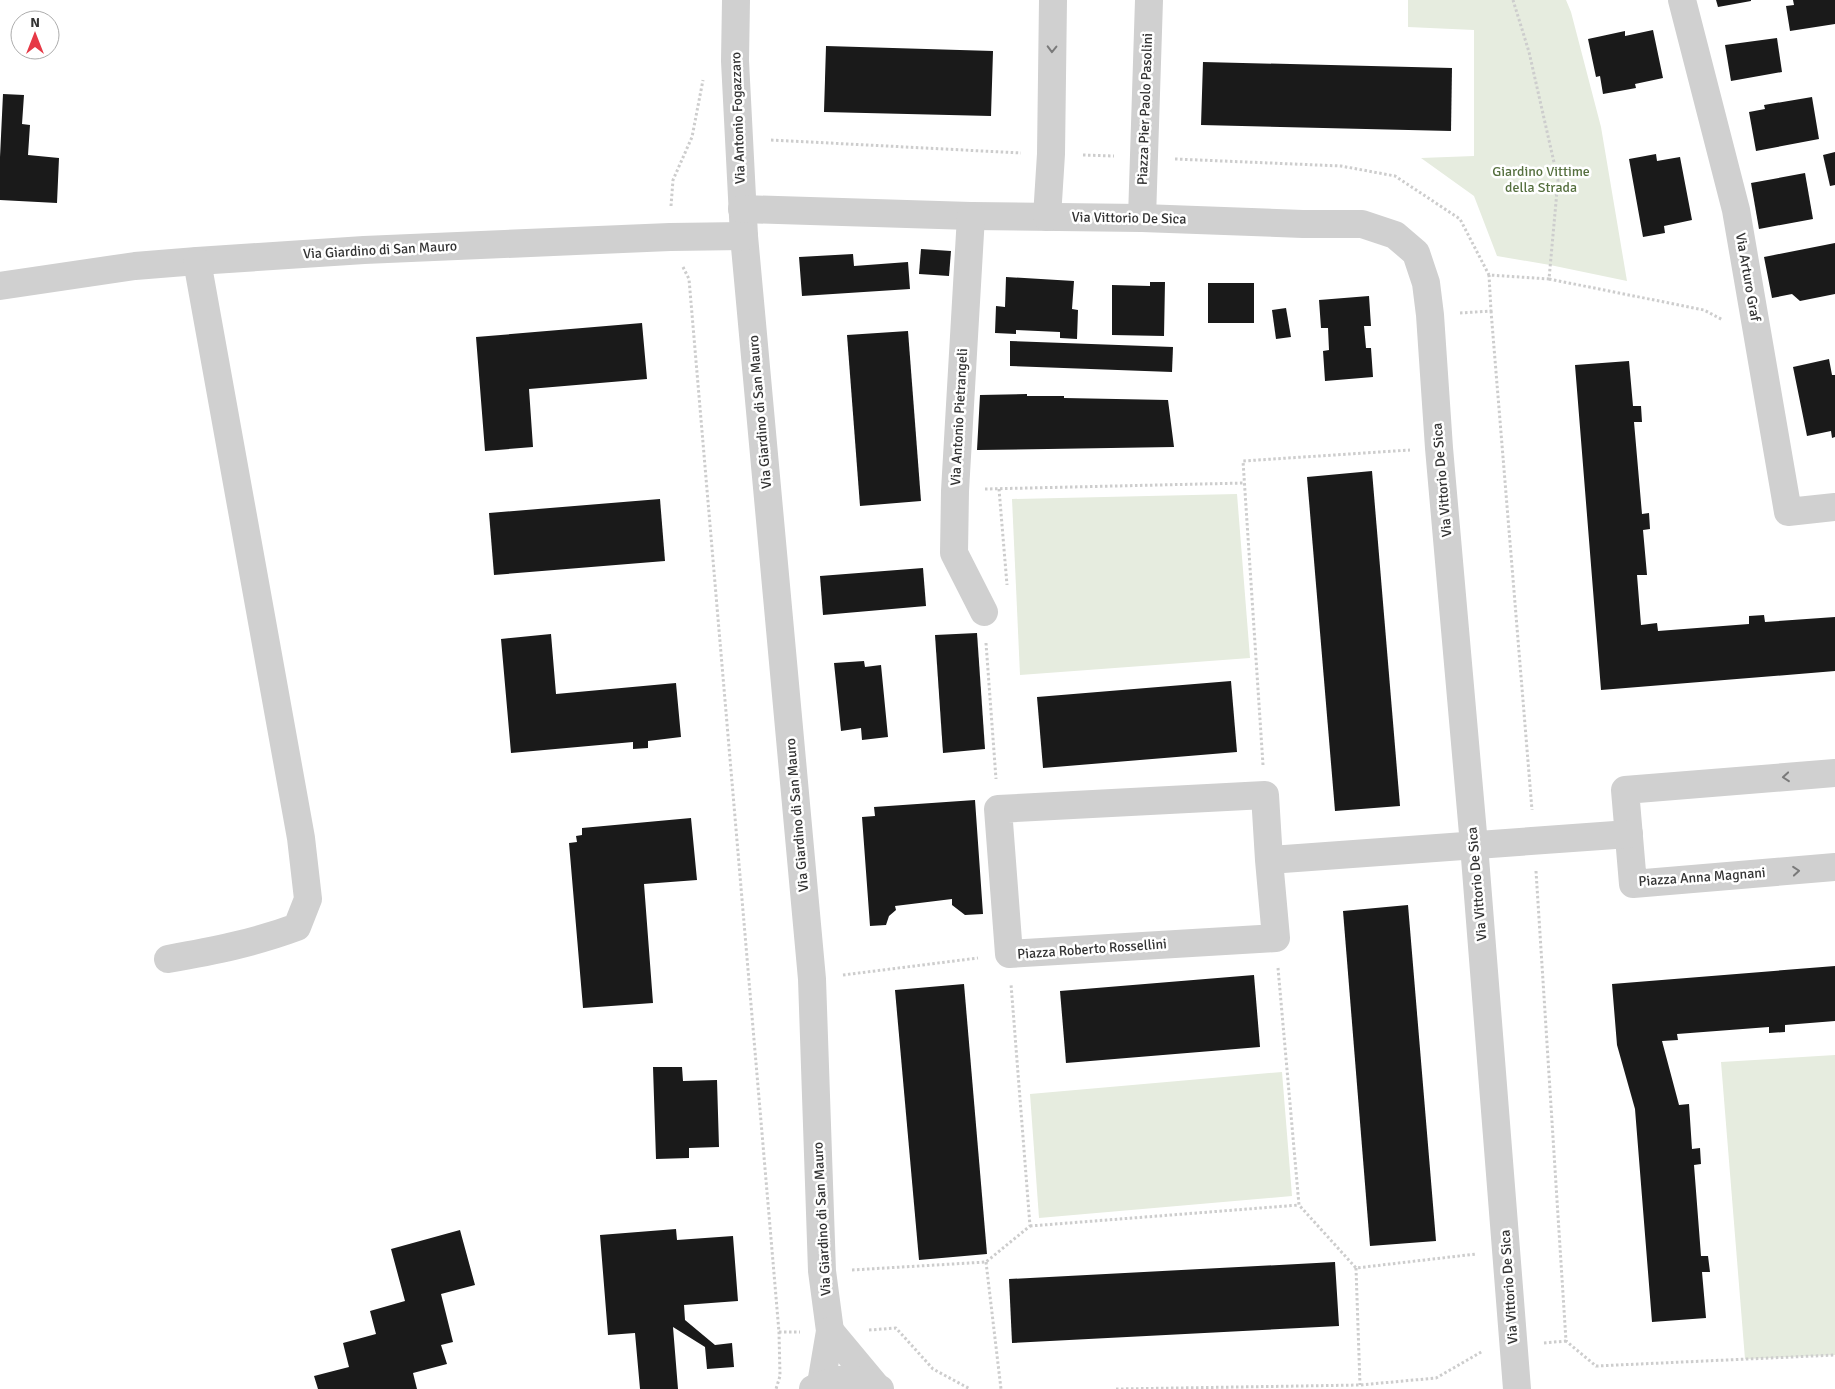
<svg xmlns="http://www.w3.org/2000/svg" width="1835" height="1389" viewBox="0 0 1835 1389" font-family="Signika,sans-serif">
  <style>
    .green { fill: #e6ecdf }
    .building { fill: #1a1a1a }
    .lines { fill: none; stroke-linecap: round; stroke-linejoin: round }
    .path { stroke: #cdcdcd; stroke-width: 3; stroke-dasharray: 2.5 2.5; stroke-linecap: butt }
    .minor { stroke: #d0d0d0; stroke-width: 28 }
    .oneway { stroke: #7a7a7a }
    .labels { text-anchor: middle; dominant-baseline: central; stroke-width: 5; stroke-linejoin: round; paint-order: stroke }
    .street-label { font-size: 14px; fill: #333; stroke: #fff }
    .park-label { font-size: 14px; fill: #56703f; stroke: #fff }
  </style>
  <rect width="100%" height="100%" fill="#fff"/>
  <g class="green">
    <path d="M1408,0h158l5,12 30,115 26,154 -77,-16 -53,-9 -23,-60 -53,-38 53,-2v-126l-66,-3z"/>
    <path d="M1237,494l13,164 -230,17 -8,-176z"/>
    <path d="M1835,1055v300l-90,4 -24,-297z"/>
    <path d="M1282,1072l10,124 -253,22 -9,-124z"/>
  </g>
  <g class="building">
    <path d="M1716,0h35v1l-33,6z"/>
    <path d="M1793,0h42v24l-45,7 -4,-25 8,-1z"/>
    <path d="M1653,30l10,48 -28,6 1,4 -33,6 -3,-18 -4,1 -8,-38 37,-8v5z"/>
    <path d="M1777,38l5,34 -51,9 -6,-36z"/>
    <path d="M826,46l167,5 -2,65 -167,-4z"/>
    <path d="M1203,62l249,6 -1,63 -250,-6z"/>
    <path d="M3,94l21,1 -2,29 8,1 -2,30 31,3 -2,45 -57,-3v-43z"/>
    <path d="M1812,97l7,42 -63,12 -7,-39 16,-3 -1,-4z"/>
    <path d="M1835,152v33l-5,1 -7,-31z"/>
    <path d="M1656,154l1,7 23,-4 12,63 -28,6 1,7 -22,4 -14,-78z"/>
    <path d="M1805,173l8,46 -54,10 -8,-46z"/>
    <path d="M1835,243v51l-35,7 -8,-7 -20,4 -8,-41z"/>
    <path d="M921,249l30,2 -2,25 -30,-2z"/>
    <path d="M853,254l1,12 54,-4 2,27 -108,7 -3,-39z"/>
    <path d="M1006,277l68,4 -2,28 6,1 -1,29 -17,-1v-6l-44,-2v4l-21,-1 1,-27 9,1z"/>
    <path d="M1150,282h15l-1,54 -52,-1v-50l38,1z"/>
    <rect x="1208" y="283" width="46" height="40"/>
    <path d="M1369,296l2,30h-7l2,22h5l2,29 -48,4 -2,-30 6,-1 -1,-22h-7l-2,-28z"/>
    <path d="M1286,308l5,29 -15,2 -4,-29z"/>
    <path d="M642,323l5,56 -118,10 4,58 -48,4 -9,-114z"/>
    <path d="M908,331l13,170 -61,5 -13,-171z"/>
    <path d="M1010,341l163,6 -1,25 -162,-6z"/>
    <path d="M1829,359l3,16h3v62l-3,1 -1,-7 -24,5 -14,-69z"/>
    <path d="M1629,361l4,45h8l1,16h-8l8,92 7,-1 1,16 -7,1 4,45h-10l4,50 16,-2 1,8 91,-7v-8l15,-1 1,7 70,-5v54l-234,19 -26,-325z"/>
    <path d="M1027,394v2h37v2l104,2 6,47 -197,3 3,-55z"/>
    <path d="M1372,471l28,335 -65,5 -28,-334z"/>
    <path d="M660,499l5,62 -171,14 -5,-62z"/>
    <path d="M923,568l3,38 -103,9 -3,-39z"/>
    <path d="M977,633l8,116 -42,4 -8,-118z"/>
    <path d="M551,634l5,60 120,-11 5,54 -33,4v7l-15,1v-7l-122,11 -10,-114z"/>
    <path d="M864,661l1,6 16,-2 7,72 -26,3 -1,-12 -20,3 -7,-68z"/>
    <path d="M1231,681l6,71 -194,16 -6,-71z"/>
    <path d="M975,800l8,114 -18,1 -13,-10v-6l-57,7 1,4 -7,6 -3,9 -16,1 -8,-109 13,-1 -1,-9z"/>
    <path d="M691,818l6,62 -53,4 9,119 -70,5 -14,-165 8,-1 -1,-6 6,-1v-7z"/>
    <path d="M1408,905l28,336 -66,5 -27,-335z"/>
    <path d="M1835,966v55l-50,4v7l-16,1v-6l-92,7 1,6 -16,1 17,64 10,-1 3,45 8,-1 1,16 -7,1 7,91h7l2,16h-8l4,46 -54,4 -17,-213 -18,-64 -5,-61z"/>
    <path d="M1254,975l6,72 -194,16 -6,-72z"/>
    <path d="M964,984l23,270 -68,6 -24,-270z"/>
    <path d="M653,1067h29l1,14 34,-1 2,67 -30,1v10l-33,1z"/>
    <path d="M676,1229l1,11 56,-4 5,65 -54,4 1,15 30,25 17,-2 2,24 -27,2 -2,-22 -32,-20 5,62h-38l-5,-56 -27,2 -8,-100z"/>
    <path d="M460,1230l15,55 -34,9 12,48 -12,3 6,19 -34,9 4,16h-99l-4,-13 35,-9 -6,-24 33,-9 -6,-23 35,-10 -14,-52z"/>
    <path d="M1335,1262l4,64 -327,17 -3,-64z"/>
  </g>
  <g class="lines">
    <g class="path">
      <path d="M771,140l250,13"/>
      <path d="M1083,155l31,1"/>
      <path d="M1175,159l166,7 54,10 65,43 29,56"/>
      <path d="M671,206l2,-26 19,-43 11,-57"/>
      <path d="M683,267l6,12 90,1053 1,44 -4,13"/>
      <path d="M1549,279l155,31 19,10"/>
      <path d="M1491,311l41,499"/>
      <path d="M1460,313l31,-2 -2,-36 60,4 9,-99 -29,-128 -16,-52"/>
      <path d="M985,489l260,-6"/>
      <path d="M999,489l8,96"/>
      <path d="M986,643l10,136"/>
      <path d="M1263,765l-20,-304 167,-11"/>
      <path d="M1536,871l30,470 30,25 239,-11"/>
      <path d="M1278,968l21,237 57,63 120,-14"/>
      <path d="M843,975l135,-17"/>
      <path d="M1030,1226l269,-21"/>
      <path d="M986,1262l15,127"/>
      <path d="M1356,1268l4,117"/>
      <path d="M852,1270l134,-8 44,-36 -19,-242"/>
      <path d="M869,1330l27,-2 37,41 37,20"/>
      <path d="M779,1332h21"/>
      <path d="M1544,1343l22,-2"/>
      <path d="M1116,1389l244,-4 76,-7 47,-27"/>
    </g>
    <g class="minor">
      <path d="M736,0l-1,61 9,175 68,743 10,292 8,60 -9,53"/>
      <path d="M1682,0l54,210 52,302 47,-5"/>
      <path d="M742,209l229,7 171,2 161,6h59l33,11 21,18 10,30 4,32 9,133 35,397 43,544"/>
      <path d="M971,216l-16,275 -1,62 30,59"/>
      <path d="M1047,217l4,-63 2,-154"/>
      <path d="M1142,218l7,-218"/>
      <path d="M0,286l135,-20 62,-5 167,-11 306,-13 74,-1"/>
      <path d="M1835,773l-210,17 8,94 202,-17"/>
      <path d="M1269,860l-4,-65 -267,14 11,145 267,-16 -7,-78 360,-26"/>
      <path d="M168,959c45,-8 86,-16 129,-32l11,-28 -7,-61 -104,-577"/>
      <path d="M830,1331l45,54"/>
      <path d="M813,1389c21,-12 47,-14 67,0"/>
    </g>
  </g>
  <defs><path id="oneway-chevron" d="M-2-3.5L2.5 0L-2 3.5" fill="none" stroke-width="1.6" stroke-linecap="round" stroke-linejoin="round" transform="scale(1.25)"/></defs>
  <g class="oneway">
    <use href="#oneway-chevron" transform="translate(1052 49) rotate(91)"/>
    <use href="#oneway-chevron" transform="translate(1786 777) rotate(175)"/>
    <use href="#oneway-chevron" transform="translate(1796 871) rotate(-5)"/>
  </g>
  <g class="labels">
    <g class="street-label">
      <text transform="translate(1145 109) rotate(-88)">Piazza Pier Paolo Pasolini</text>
      <text transform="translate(738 118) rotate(-92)">Via Antonio Fogazzaro</text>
      <text transform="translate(1129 218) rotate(1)">Via Vittorio De Sica</text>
      <text transform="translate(380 250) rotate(-3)">Via Giardino di San Mauro</text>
      <text transform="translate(1748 277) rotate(80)">Via Arturo Graf</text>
      <text transform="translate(760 412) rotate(-95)">Via Giardino di San Mauro</text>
      <text transform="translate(959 417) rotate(-87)">Via Antonio Pietrangeli</text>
      <text transform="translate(1442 480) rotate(-95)">Via Vittorio De Sica</text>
      <text transform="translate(797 815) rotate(-95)">Via Giardino di San Mauro</text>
      <text transform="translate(1702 877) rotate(-4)">Piazza Anna Magnani</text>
      <text transform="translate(1477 884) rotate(-95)">Via Vittorio De Sica</text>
      <text transform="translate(1092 949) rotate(-4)">Piazza Roberto Rossellini</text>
      <text transform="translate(822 1219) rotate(-93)">Via Giardino di San Mauro</text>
      <text transform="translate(1509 1287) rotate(-94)">Via Vittorio De Sica</text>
    </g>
    <g class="park-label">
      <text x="1541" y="171">Giardino Vittime<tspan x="1541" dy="16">della Strada</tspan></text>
    </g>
  </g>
  <g transform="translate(35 35)"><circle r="24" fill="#ffffff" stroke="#adadad"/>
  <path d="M0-4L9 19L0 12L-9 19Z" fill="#e63946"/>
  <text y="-8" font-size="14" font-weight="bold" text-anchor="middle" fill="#333333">N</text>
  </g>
</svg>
